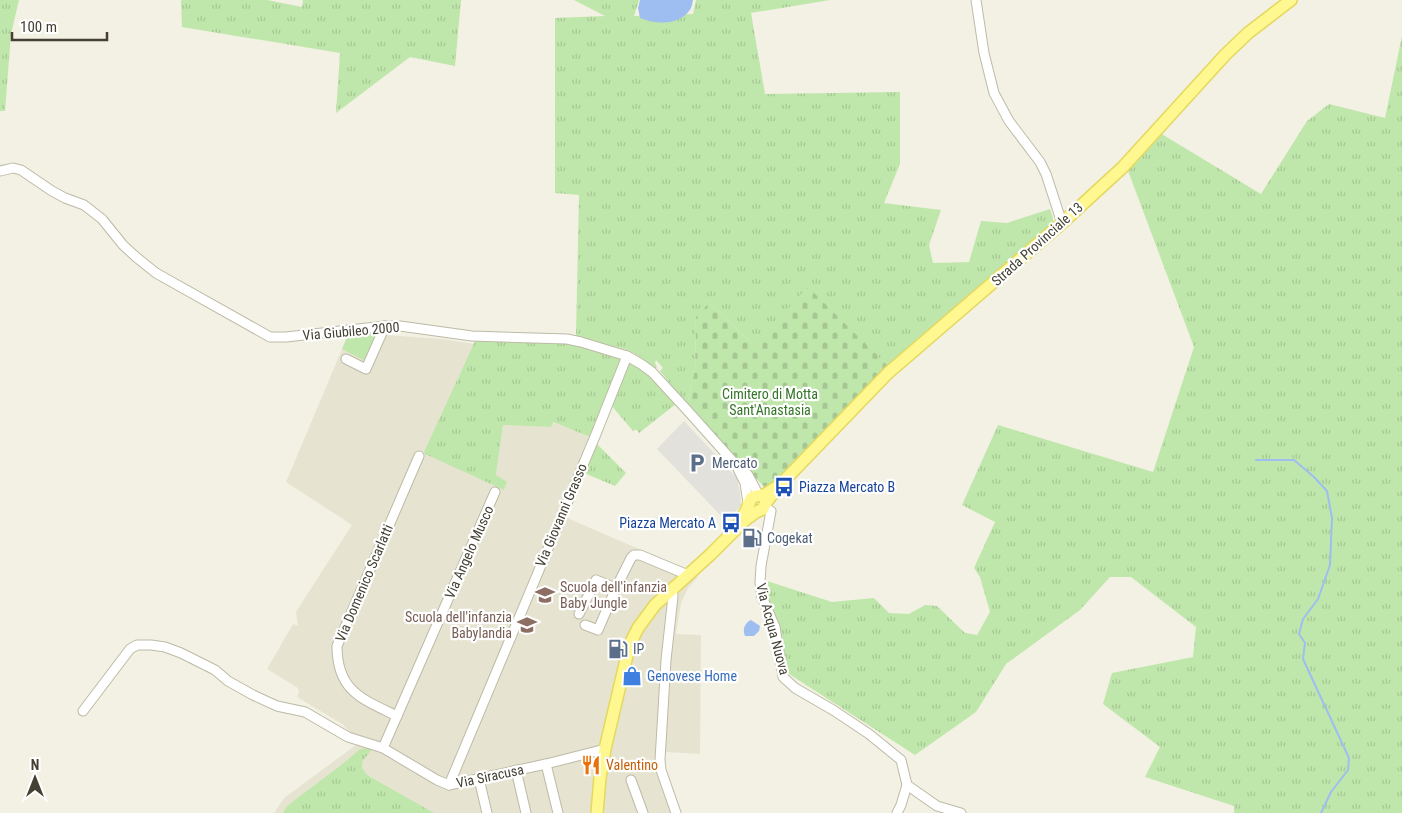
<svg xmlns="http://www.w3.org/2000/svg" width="1402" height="813" viewBox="0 0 1402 813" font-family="'Roboto Condensed',sans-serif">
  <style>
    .residential { fill: #e6e4d1 }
    .grass { fill: url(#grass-tufts) }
    .cemetery { fill: url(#cemetery-stones) }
    .garden { fill: #c0e7ab }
    .parking { fill: #e2e1dc }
    .water { fill: #9ebdf0 }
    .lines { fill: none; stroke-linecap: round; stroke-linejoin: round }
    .stream { stroke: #9ebdf0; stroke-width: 2 }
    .minor-casing { stroke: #bdbaa6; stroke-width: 11 }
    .major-casing { stroke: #e4d85f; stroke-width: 14 }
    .minor { stroke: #fff; stroke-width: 9 }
    .major { stroke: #fff78f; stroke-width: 11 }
    .labels { text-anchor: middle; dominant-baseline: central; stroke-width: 4.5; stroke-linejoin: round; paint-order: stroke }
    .street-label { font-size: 14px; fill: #444134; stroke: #fff }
    .park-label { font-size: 14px; fill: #347527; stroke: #fff }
    .service-label { font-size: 14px; fill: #4e5e75; stroke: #fff; text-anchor: start }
    .transit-label { font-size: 14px; fill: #164399; stroke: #fff; text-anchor: start }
    .education-label { font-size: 14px; fill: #785e54; stroke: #fff; text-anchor: start }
    .shop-label { font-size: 14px; fill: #366cbe; stroke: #fff; text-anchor: start }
    .food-label { font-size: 14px; fill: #c56008; stroke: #fff; text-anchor: start }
  </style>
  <defs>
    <pattern id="grass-tufts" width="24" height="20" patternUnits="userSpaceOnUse" patternTransform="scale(1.25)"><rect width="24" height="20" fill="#c0e7ab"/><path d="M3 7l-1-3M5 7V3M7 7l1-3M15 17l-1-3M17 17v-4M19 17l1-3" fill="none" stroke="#a6c794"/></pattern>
    <pattern id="cemetery-stones" width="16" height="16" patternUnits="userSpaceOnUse" patternTransform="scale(1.25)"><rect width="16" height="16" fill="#c0e7ab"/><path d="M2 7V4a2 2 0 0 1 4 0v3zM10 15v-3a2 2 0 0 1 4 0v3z" fill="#a6c794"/></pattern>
  </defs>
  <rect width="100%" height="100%" fill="#f2f1e3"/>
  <path class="residential" d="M378,330l-1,3 8,2 58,4 31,5 -17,36 39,96 7,-51 48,2 1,-5 38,15 -25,80 120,52 13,8 -10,11 -7,15 -5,31 25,1 -1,119 -35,-2v17l16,44h-407l10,-15 72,-53 -6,-13 -8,-8 -45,-27 2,-5 -1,-4 -31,-19 26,-45 5,2 -2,-14 3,-5 53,-82 -66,-43 62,-147z"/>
  <g class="grass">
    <path d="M0,0h19l-8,34 -6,77h-5z"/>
    <path d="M181,0h86l35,7 1,-7h158l-6,66 -45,-9 -74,56 4,-60 -158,-26z"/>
    <path d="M574,0h65l-5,16 59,-2 3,-14h134l-79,13 14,81 135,-2v72l-16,39 57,7 -12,35 4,18 36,-1 12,-41 26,2 43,-14 3,9v5l-164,144 -135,-22 -44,-41 -14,14 -1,52 -8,35 -27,-34 3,-3 -7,-8 -1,3 2,4 -2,2 -16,-13 -12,-6 -51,-14 3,-141 -24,-2v-175l50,-2z"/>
    <path d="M1402,36v777h-168v-7l-89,-29 15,-30 -57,-43 9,-31 81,-16 3,-30 -65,-50h-21l-30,33 -74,54 -30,48 -61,43 -126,-81 -11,-49 -13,-29 -1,-16 68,22 42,-4 15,15 20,1 16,-9 12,1 28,27 12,2 13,-23 -10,-35 -6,-9 21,-46 -33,-17 36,-80 155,47 41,-125 -67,-179 33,-35 101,61 46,-73 22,-17 56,14z"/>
    <path d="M475,341l67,2 19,-2 15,2 44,14 1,3 -31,77 -37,-15 -2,5 -48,-2 -7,50 11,7 -3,8 -79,-36 -1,-2z"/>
    <path d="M632,362l17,12 27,30 -37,29 -3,-4 -3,2 -22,-26 18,-41z"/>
    <path d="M596,443l30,30 -11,13 -31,-13z"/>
    <path d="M369,748h4l-11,14v6l5,7 67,38h-151l4,-7 58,-44 15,-13z"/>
  </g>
  <path class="cemetery" d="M808,287l81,80 -121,124 -81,-86 8,-35 1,-53 13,-14 45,42z"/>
  <path class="garden" d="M378,330l-13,31 -23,-12 6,-14z"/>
  <path class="parking" d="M684,421l53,57 3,15 1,13 -15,15 -69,-72z"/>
  <g class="water">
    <path d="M640,0h53c-1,4 -1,8 -4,11 -11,15 -34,13 -49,7l-2,-10z"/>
    <path d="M751,620l9,6 -1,5 -5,5h-9c-3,-7 0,-13 6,-16z"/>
  </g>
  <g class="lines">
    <path class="stream" d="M1256,460h38l20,17 13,14 5,27 -2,47 -12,34 -15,20 -4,15 6,9 -2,16 46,99 -1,12 -17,22 -10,21"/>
    <defs>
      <g id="minor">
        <path d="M976,0l8,53 10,40 15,28 31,41 6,12 16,49"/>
        <path d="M0,171l13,-3 8,2 31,21 13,7 19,7 18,14 21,26 13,12 20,16 114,64h16l99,-11h15l72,10 95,3 14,3 46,14 14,8 11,8 35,38 50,56 11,9 11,21"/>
        <path d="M346,359l20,10 19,-43"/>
        <path d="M738,469l7,14 3,20"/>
        <path d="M764,507l7,4 -10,55 -1,17 2,14 13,30 8,50 12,11 38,22 36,24 32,26 6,25 -6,20 -4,8"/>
        <path d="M672,589l1,7 -7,64 -6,100 1,10 15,43"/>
        <path d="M579,614l17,-34 20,8"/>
        <path d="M585,625l13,5 18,-42 15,-30 3,-3h6l48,20"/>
        <path d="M83,711l47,-62 7,-4h14l14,2 16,6 34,17 13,11 25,14 24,11 28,6 43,25 35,11 54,32 12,5 97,-21 59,-15"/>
        <path d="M397,716c-35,-17 -60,-25 -60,-70l82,-190"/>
        <path d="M383,748l112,-256"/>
        <path d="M546,764l12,49"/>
        <path d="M516,770l10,43"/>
        <path d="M479,779l8,34"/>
        <path d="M631,780l12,33"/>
        <path d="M449,785l147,-351 31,-78"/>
        <path d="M907,785l30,21 24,7"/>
      </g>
      <g id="major">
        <path d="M736,529l11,-20 4,-11 5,-2 8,-1 16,-10 108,-112 174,-150 61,-56 102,-112 23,-22 43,-33"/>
        <path d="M597,813l3,-35 5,-29 20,-85 5,-20 8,-16 17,-23 56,-51 34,-34 11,-8 7,-3 2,-5 9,-12"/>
      </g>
    </defs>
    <use href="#minor" class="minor-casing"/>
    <use href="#major" class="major-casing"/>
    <use href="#minor" class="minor"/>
    <use href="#major" class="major"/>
  </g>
  <defs>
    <symbol id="parking-bare" viewBox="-9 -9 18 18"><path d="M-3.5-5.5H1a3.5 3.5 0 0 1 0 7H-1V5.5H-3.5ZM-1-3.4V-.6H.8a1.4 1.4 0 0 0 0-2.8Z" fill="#5c6f8a" stroke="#fff" stroke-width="2.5" paint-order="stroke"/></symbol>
    <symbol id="bus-bare" viewBox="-9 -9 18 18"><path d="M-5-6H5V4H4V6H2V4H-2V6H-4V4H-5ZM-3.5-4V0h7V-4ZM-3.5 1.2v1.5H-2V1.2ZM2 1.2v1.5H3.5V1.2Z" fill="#1a4fb4" stroke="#fff" stroke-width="2.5" paint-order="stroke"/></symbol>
    <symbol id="fuel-bare" viewBox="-9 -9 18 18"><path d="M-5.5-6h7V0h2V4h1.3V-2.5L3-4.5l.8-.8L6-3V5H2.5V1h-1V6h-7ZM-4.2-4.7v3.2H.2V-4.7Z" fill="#5c6f8a" stroke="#fff" stroke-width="2.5" paint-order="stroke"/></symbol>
    <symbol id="school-bare" viewBox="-9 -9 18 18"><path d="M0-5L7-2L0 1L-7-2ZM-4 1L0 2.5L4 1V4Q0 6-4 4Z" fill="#8d6e63" stroke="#fff" stroke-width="2.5" paint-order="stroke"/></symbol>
    <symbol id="shop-bare" viewBox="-9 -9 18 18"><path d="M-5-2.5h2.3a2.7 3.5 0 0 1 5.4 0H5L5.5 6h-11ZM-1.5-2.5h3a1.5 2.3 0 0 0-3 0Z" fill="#3f7fe0" stroke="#fff" stroke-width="2.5" paint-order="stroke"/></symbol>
    <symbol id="restaurant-bare" viewBox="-9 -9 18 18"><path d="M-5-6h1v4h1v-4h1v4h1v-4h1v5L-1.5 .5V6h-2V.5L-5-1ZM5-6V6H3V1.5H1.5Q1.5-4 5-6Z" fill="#e8710a" stroke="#fff" stroke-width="2.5" paint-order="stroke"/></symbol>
  </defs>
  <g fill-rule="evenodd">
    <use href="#parking-bare" x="683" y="449" width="28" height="28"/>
    <use href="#bus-bare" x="770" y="473" width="28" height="28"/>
    <use href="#bus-bare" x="717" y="509" width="28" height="28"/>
    <use href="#fuel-bare" x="738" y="524" width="28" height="28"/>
    <use href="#school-bare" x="531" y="581" width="28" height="28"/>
    <use href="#school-bare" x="513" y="611" width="28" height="28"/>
    <use href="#fuel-bare" x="604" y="635" width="28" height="28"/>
    <use href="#shop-bare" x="618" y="662" width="28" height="28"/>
    <use href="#restaurant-bare" x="577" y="751" width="28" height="28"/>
  </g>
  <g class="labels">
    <g class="street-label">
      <text transform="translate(1037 244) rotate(-42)">Strada Provinciale 13</text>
      <text transform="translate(351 331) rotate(-5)">Via Giubileo 2000</text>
      <text transform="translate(561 515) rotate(-67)">Via Giovanni Grasso</text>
      <text transform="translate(469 552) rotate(-66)">Via Angelo Musco</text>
      <text transform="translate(364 583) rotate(-67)">Via Domenico Scarlatti</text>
      <text transform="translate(773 629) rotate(75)">Via Acqua Nuova</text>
      <text transform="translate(490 776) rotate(-12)">Via Siracusa</text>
    </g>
    <g class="park-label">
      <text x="770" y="394">Cimitero di Motta<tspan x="770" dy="16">Sant'Anastasia</tspan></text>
    </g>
    <g class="service-label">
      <text x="712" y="463">Mercato</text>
      <text x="767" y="538">Cogekat</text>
      <text x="633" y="649">IP</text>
    </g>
    <g class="transit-label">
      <text x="799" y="487">Piazza Mercato B</text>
      <text x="716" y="523" text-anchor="end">Piazza Mercato A</text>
    </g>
    <g class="education-label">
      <text x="560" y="587">Scuola dell'infanzia<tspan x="560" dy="16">Baby Jungle</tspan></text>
      <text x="512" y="617" text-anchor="end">Scuola dell'infanzia<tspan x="512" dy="16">Babylandia</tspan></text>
    </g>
    <g class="shop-label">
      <text x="647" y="676">Genovese Home</text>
    </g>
    <g class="food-label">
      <text x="606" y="765">Valentino</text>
    </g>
  </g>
  <g transform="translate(35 778)" stroke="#ffffff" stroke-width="4" paint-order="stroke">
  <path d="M0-4L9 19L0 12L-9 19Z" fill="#444134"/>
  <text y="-8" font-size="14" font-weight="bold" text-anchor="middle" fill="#444134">N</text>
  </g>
  <path d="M12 32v8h95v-8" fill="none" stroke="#444134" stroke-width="2.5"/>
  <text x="20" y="32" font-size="15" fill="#444134" stroke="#ffffff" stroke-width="4" paint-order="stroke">100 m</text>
</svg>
